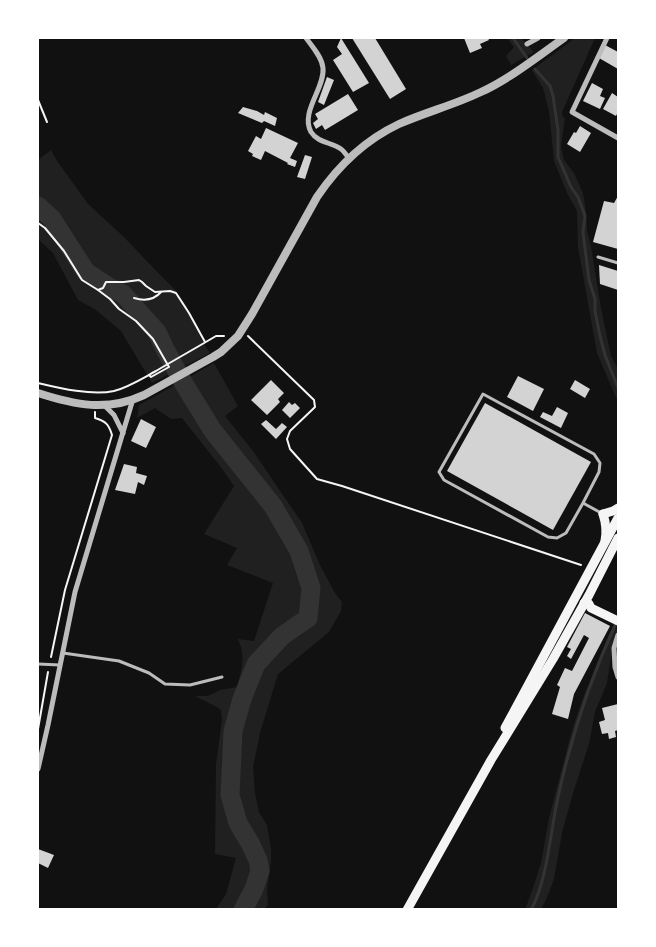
<svg xmlns="http://www.w3.org/2000/svg" width="656" height="947" viewBox="0 0 656 947" font-family="Manrope,sans-serif">
  <style>
    .green { fill: #202020 }
    .lines { fill: none; stroke-linecap: round; stroke-linejoin: round }
    .stream { stroke: #333; stroke-width: 3 }
    .river { stroke: #333; stroke-width: 19 }
    .building { fill: #d3d3d3 }
    .path { stroke: #f5f5f5; stroke-width: 2 }
    .service { stroke: #bcbcbc; stroke-width: 3 }
    .minor { stroke: #bcbcbc; stroke-width: 5 }
    .tertiary { stroke: #bcbcbc; stroke-width: 8 }
    .secondary { stroke: #f5f5f5; stroke-width: 9 }
  </style>
  <rect width="100%" height="100%" fill="#111"/>
  <g class="green">
    <path d="M507,38h14l13,14 -23,13 -5,-9 8,-9z"/>
    <path d="M575,38h20l-33,74v4l3,2 -4,28 3,14 10,13 9,20 3,19 1,18 4,17 10,61 10,48 7,13v33l-21,-49 -19,-106 -1,-36 -10,-18 -13,-32 -5,-50 -6,-23 -11,-18z"/>
    <path d="M51,150l6,11 31,43 36,33 16,17 35,36 11,15 10,20 5,14 9,14 -58,30 -31,-52 -25,-21 -18,-10 -25,-47 -15,-14v-79z"/>
    <path d="M214,363l24,43 -13,10 28,35 49,72 18,42 15,28 7,9 -1,9 -12,21 -51,42 -18,59 -7,34 2,26 4,19 8,13 4,24v13l-4,27 1,15 -3,5h-49l10,-15 10,-36 -21,-4 1,-90 6,-44 -1,-10 -6,-4 -20,-10h13l12,-6 17,-3c5,-19 9,-29 1,-48l16,2 19,-58 -46,-18 10,-17 -33,-14 30,-48 -14,-20 -38,-48 -11,1 -16,-11 -18,10 2,-13z"/>
    <path d="M613,627l5,3 -5,14 -6,39 -12,29 -6,32 -16,49 -11,40 -8,46 -8,21 -5,9 -16,1 9,-25 7,-22 8,-45 24,-91 10,-29z"/>
  </g>
  <g class="lines">
    <g class="stream">
      <path d="M513,38l14,20"/>
      <path d="M535,69l15,17 3,10 5,34v27l13,30 7,10 7,19 -2,16 6,48 6,19v12l5,25 5,19 13,33"/>
      <path d="M531,910c16,-29 19,-75 26,-108 13,-62 33,-123 60,-181"/>
    </g>
    <path class="river" d="M38,206l14,13 34,53 23,15 14,7 34,38 8,17 19,35 29,47 60,75 26,45 12,37 -3,30 -26,18 -26,28 -14,35 -9,32 -3,64 8,28 12,20 8,17 2,11 -6,18 -11,21"/>
  </g>
  <g class="building">
    <path d="M341,38l28,45 -16,9 -20,-32 9,-6 -5,-7z"/>
    <path d="M352,38h23l31,51 -16,10z"/>
    <path d="M464,38h24l1,2 -9,4 2,4 -12,5z"/>
    <path d="M605,45l13,7v17l-19,-11z"/>
    <path d="M327,77l7,3 -10,25 -6,-3z"/>
    <path d="M592,83l11,6 -3,7 5,2 -5,11 -17,-8z"/>
    <path d="M612,93l6,4v15l-2,4 -13,-7z"/>
    <path d="M348,94l10,16 -33,20 -3,-5 -6,4 -3,-6 5,-4 -3,-5z"/>
    <path d="M243,107l14,4 7,4 1,-3 12,6 -2,8 -11,-5 -2,2 -24,-10z"/>
    <path d="M580,126l11,7 -11,19 -13,-8 7,-12 2,1z"/>
    <path d="M266,128l32,15 -8,15 7,3 -2,6 -8,-3 1,-1 -23,-12 -4,9 -9,-4 1,-2 -5,-3 8,-15 5,3z"/>
    <path d="M305,155l7,2 -7,22 -8,-2z"/>
    <path d="M618,196v53l-25,-7 11,-41 10,2z"/>
    <path d="M599,265l19,6v19l-18,-6z"/>
    <path d="M518,376l26,13 -11,22 -26,-14z"/>
    <path d="M271,380l13,13 -6,6 2,3 -13,13 -16,-15z"/>
    <path d="M575,380l15,9 -5,9 -15,-9z"/>
    <path d="M289,402l3,3 3,-2 5,5 -10,10 -8,-8z"/>
    <path d="M485,403l106,59 -38,68 -106,-59z"/>
    <path d="M557,407l11,6 -7,15 -21,-11 3,-5 9,4z"/>
    <path d="M141,419l15,8 -10,21 -15,-7z"/>
    <path d="M266,420l10,9 6,-6 5,4 -11,12 -15,-15z"/>
    <path d="M124,464l13,3 -1,6 11,3 -3,9 -6,-3 -3,12 -20,-4z"/>
    <path d="M585,613l25,13 -36,68 -6,25 -16,-5 8,-27 -3,-2 8,-17 7,3 17,-33 -5,-3 -13,24 -4,-3 4,-7 -4,-2z"/>
    <path d="M618,704v26l-3,1 1,6 -7,2 -1,-6 -6,1 -3,-12 6,-2 -3,-12z"/>
    <path d="M38,849l16,6 -6,13 -10,-5z"/>
  </g>
  <g class="lines">
    <g class="path">
      <path d="M38,100l9,22"/>
      <path d="M38,223l7,5 19,23 18,29 16,10 12,9 9,10 17,12 17,18 16,28 -18,10 -2,-2"/>
      <path d="M98,290l5,-2 3,-6h18l15,-2 3,2 4,4 9,6 15,-1 6,2 13,20 16,29"/>
      <path d="M134,298c10,3 20,2 27,-6"/>
      <path d="M248,336l66,64 1,7 -25,24 -3,8 3,10 27,30 25,7 239,79"/>
      <path d="M38,383c21,5 54,13 76,8 15,-4 29,-13 42,-20 20,-12 40,-23 60,-35h8"/>
      <path d="M51,657l14,-67 47,-155c-3,-10 -6,-14 -17,-17v-6"/>
      <path d="M38,729l10,-57"/>
    </g>
    <g class="service">
      <path d="M598,257l20,6"/>
      <path d="M583,503l16,-31 1,-9 -6,-9 -111,-60 -44,78 5,8 104,57 9,1 9,-5 17,-30 20,11"/>
      <path d="M63,653l56,8 30,12 16,11 25,1 32,-8"/>
      <path d="M38,664l22,1"/>
    </g>
    <g class="minor">
      <path d="M306,38c6,8 16,19 17,30 2,20 -23,44 -12,64 7,11 20,10 30,17 3,2 5,6 8,9"/>
      <path d="M607,38l-35,74 46,26"/>
      <path d="M527,44l11,-6"/>
      <path d="M104,405l10,10 9,18"/>
      <path d="M618,635l-4,13 1,19 3,10"/>
      <path d="M38,769l10,-44 27,-133 58,-193"/>
    </g>
    <path class="tertiary" d="M38,393c37,12 69,19 106,2l69,-38 8,-5 17,-16 14,-22 65,-117c21,-31 48,-57 82,-73 27,-12 55,-19 82,-32 30,-14 56,-35 83,-54"/>
    <g class="secondary">
      <path d="M603,514c3,9 4,17 2,27"/>
      <path d="M603,514l10,-3 5,-3"/>
      <path d="M584,603l5,1 2,4 27,13"/>
      <path d="M505,728l113,-210"/>
      <path d="M407,910l84,-150 62,-101 36,-64 29,-57"/>
    </g>
  </g>
  <rect width="656" height="947" fill="none" stroke="#ffffff" stroke-width="78"/>
</svg>
